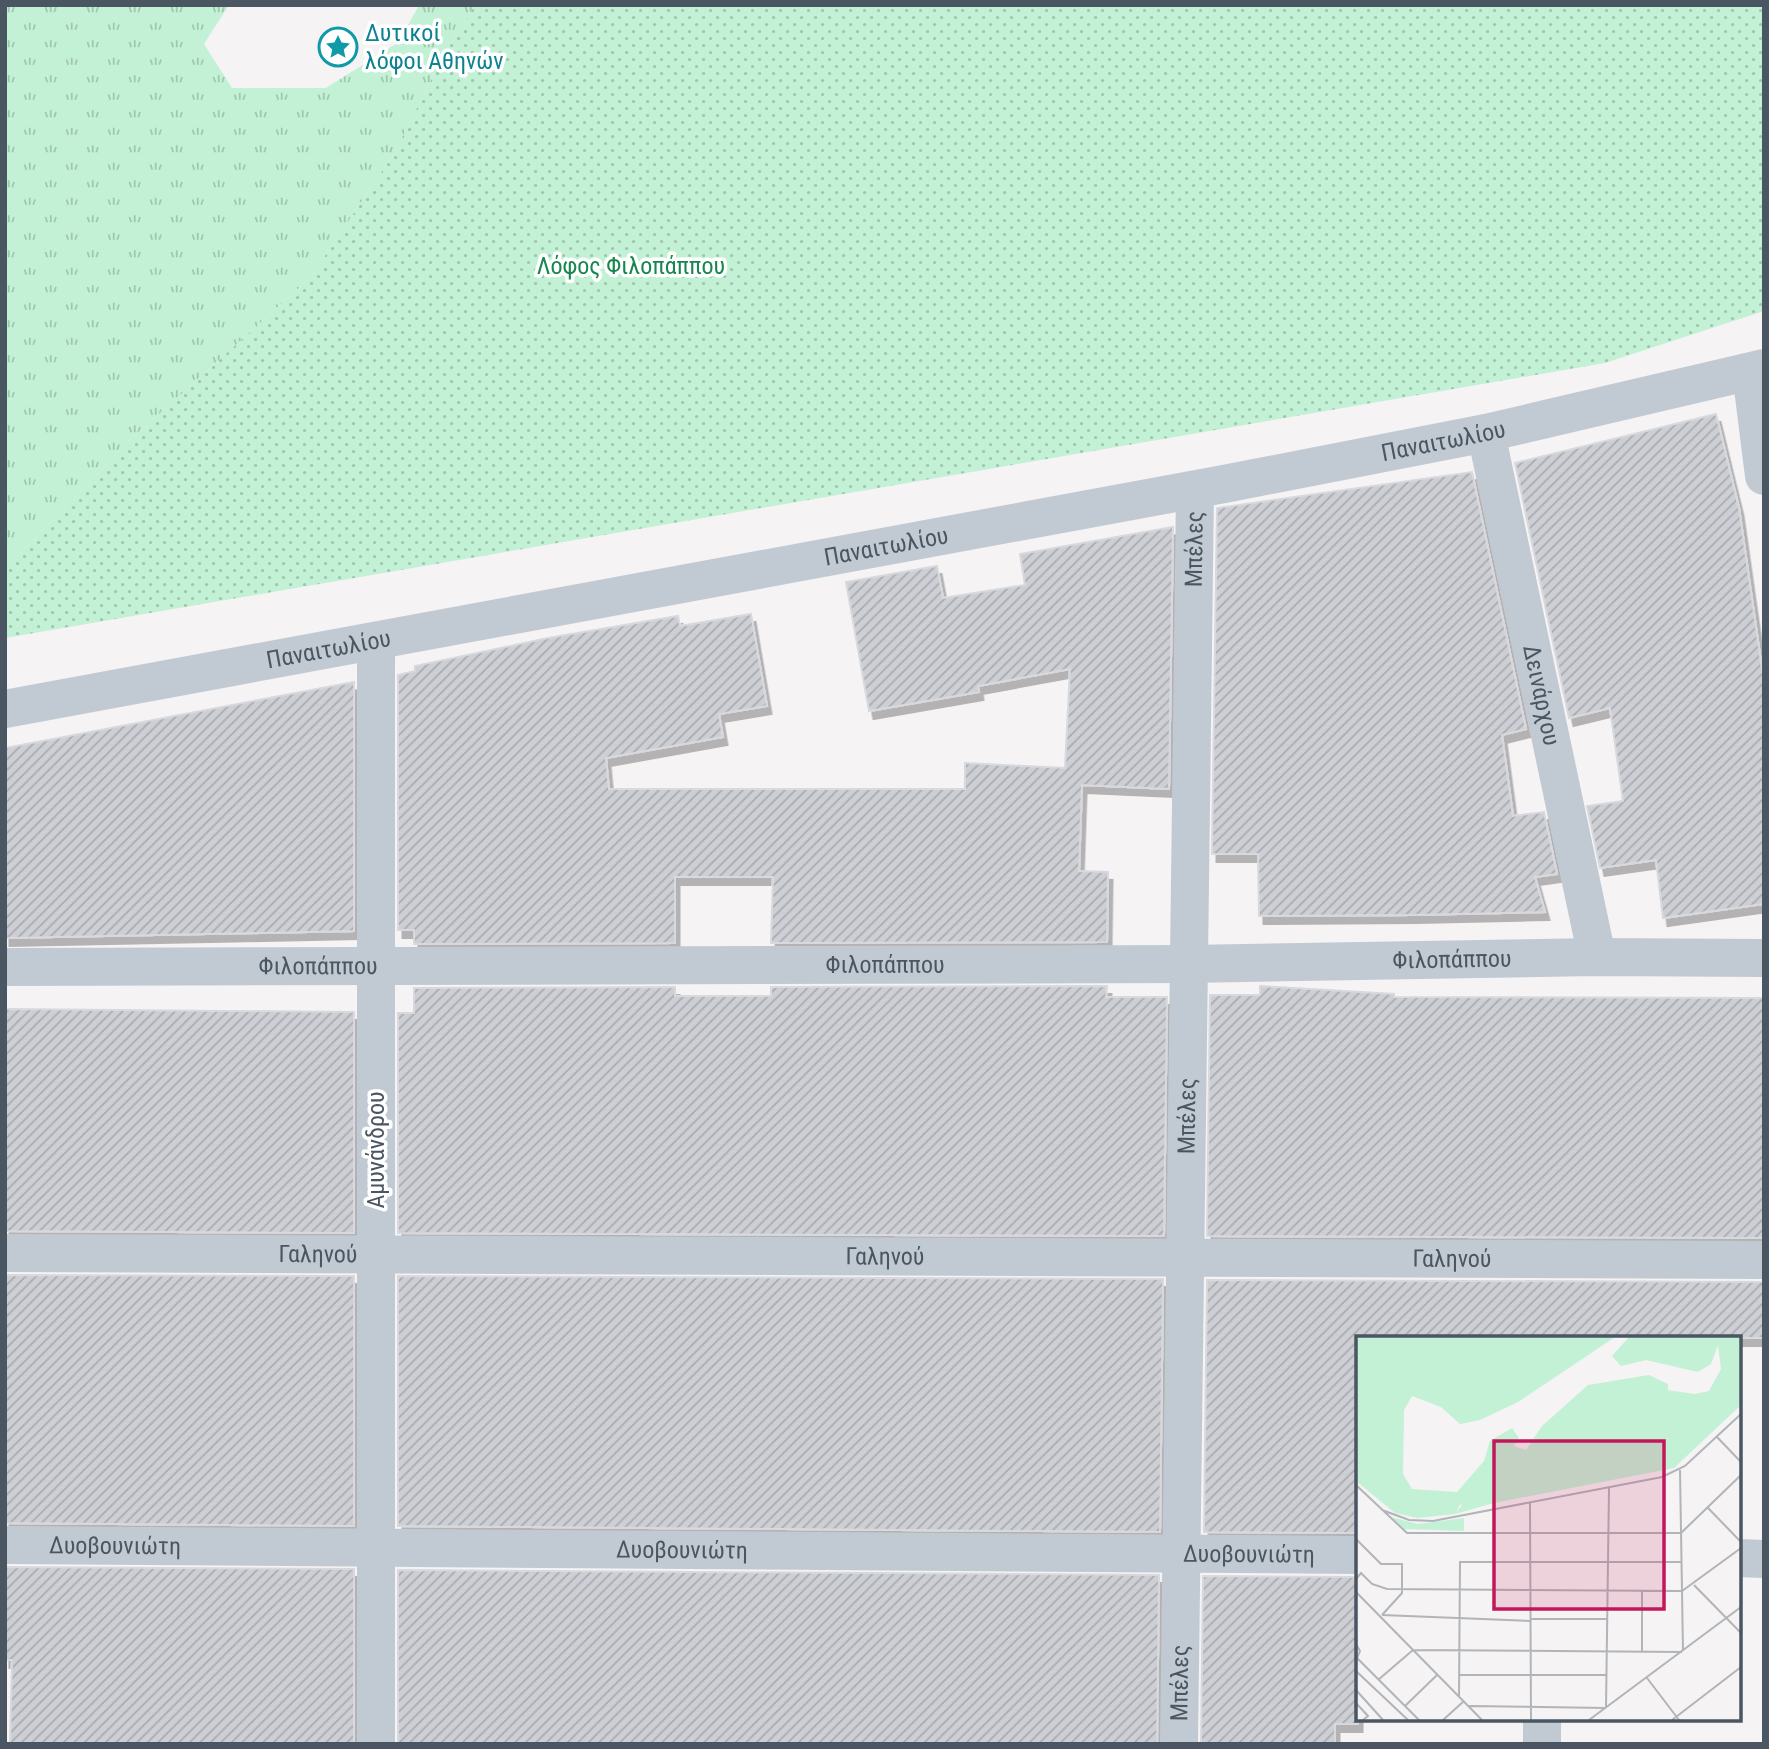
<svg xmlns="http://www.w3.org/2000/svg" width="1769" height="1749" viewBox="0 0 1769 1749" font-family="'Roboto Condensed',sans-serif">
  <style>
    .grass { fill: url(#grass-tufts) }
    .park { fill: url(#park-dots) }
    .building { fill: url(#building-hatch); stroke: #d7d9de; stroke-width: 2; filter: url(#shadow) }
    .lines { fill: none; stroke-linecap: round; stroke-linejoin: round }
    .minor { stroke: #c1cad2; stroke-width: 38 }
    .labels { text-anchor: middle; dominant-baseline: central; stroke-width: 7; stroke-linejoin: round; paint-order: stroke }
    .culture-label { font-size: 24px; fill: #0d838f; stroke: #fff; text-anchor: start }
    .park-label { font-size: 24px; fill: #17864f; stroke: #fff }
    .street-label { font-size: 24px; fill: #4a5661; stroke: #fff }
    .inset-road { fill: none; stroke: #b1b4b9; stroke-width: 2 }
    .view { fill: #c2185b; fill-opacity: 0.15; stroke: #c2185b; stroke-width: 3.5 }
    .inset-edge { fill: none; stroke: #4a5661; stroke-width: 3.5 }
  </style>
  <defs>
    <pattern id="grass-tufts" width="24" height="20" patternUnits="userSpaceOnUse" patternTransform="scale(1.75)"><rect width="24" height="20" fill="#c3f1d5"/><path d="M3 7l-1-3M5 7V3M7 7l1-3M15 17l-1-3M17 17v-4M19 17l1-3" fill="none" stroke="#a0c6b0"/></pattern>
    <pattern id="park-dots" width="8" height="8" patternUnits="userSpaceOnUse" patternTransform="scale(1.75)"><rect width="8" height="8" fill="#c3f1d5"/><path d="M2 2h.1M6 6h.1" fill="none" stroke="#a0c6b0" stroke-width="1.8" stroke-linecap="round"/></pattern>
    <pattern id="building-hatch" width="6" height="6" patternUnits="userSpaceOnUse" patternTransform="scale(1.75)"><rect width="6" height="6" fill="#cdcfd5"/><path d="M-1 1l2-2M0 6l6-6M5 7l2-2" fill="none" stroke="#a8abb0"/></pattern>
    <filter id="shadow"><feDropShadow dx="4.5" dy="8" stdDeviation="0" flood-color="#0004"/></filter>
  </defs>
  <rect width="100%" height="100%" fill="#f5f3f3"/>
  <path class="grass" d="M5,5h224l-25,39 28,44h94l73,-46 20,-37h56l-32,51 -48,96 -85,126 -181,163 -124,128z"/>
  <path class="park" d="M475,5h1289v306l-159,52 -1600,275v-69l124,-128 181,-163 85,-126 48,-96z"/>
  <g class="building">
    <path d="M1716,414l23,94 25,175v221l-101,14 -7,-58 -56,8 -13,-62 36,-5 -13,-93 -41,10 -54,-255z"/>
    <path d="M1472,472l54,257 -24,6 11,81 31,-4 13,62 -22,3 10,35 -133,3 -153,1 -1,-62h-46l5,-346z"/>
    <path d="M1173,527l-4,262 -87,-4 -3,86 29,1 -1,70 -336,1 2,-66h-98v66l-261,1v-14h-16v-255l17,-4v-5l133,-28 130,-22 2,10 71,-12 16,92 -48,8 4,23 -117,21 3,31h356v-26l100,5 5,-99 -92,17 1,6 -110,19 -23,-129 91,-16 6,32 82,-13 -5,-31z"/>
    <path d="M354,682v249l-349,7v-190z"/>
    <path d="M1107,986l-1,11h61l-3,239 -766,-3v-220h16v-25l261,-1v9h96v-9z"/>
    <path d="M1260,986l134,8v3l370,1v240l-557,-2 3,-241h50z"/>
    <path d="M5,1009l349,3v221l-349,-2z"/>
    <path d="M5,1275l349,1v250l-349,-3z"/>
    <path d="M398,1276l765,3 -3,253 -762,-6z"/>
    <path d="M1207,1280l557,2v56h-406v195l-154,-1z"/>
    <path d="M5,1567l349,2v175h-344l2,-84h-7z"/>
    <path d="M398,1570l761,5 -2,169h-759z"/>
    <path d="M1203,1576l155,1v147h-23v20h-134z"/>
  </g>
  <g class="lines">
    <g class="minor">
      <path d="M1751,372l13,104"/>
      <path id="s1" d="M1486,433l111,524"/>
      <path d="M376,641v1103"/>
      <path id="s2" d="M5,709l1219,-225 262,-51 278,-65"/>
      <path id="s3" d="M5,967l1184,-3 408,-7 167,1"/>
      <path id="s4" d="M5,1253l1759,7"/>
      <path id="s5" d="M5,1545l1353,10"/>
      <path d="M1739,1558l25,1"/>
      <path d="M1542,1719v25"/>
      <path id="s6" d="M1179,1744l16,-1254"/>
    </g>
  </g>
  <defs>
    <symbol id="sight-ring" viewBox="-11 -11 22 22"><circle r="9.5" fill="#fff" stroke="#0f9aa8" stroke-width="1.5"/><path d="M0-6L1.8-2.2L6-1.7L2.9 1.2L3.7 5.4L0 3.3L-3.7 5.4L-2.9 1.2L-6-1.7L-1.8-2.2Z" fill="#0f9aa8"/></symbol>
  </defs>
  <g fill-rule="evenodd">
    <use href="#sight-ring" x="316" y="25" width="44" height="44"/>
  </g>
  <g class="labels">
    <g class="culture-label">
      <text x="365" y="33">Δυτικοί<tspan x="365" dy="28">λόφοι Αθηνών</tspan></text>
    </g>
    <g class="park-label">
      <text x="631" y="266">Λόφος Φιλοπάππου</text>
    </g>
    <g class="street-label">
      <text stroke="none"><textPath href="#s2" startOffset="1463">Παναιτωλίου</textPath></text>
      <text stroke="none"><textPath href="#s2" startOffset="896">Παναιτωλίου</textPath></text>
      <text stroke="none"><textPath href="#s6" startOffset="1195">Μπέλες</textPath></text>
      <text stroke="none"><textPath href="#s2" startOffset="329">Παναιτωλίου</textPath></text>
      <text stroke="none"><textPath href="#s1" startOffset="268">Δεινάρχου</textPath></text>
      <text stroke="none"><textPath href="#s3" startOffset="1447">Φιλοπάππου</textPath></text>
      <text stroke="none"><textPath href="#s3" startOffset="880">Φιλοπάππου</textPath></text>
      <text stroke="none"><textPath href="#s3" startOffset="313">Φιλοπάππου</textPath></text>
      <text stroke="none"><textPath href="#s6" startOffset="628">Μπέλες</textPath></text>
      <text transform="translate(376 1150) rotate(-90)">Αμυνάνδρου</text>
      <text stroke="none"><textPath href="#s4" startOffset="313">Γαληνού</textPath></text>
      <text stroke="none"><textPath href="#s4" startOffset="880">Γαληνού</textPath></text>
      <text stroke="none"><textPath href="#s4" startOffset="1447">Γαληνού</textPath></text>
      <text stroke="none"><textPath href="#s5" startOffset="110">Δυοβουνιώτη</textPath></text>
      <text stroke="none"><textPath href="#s5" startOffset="677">Δυοβουνιώτη</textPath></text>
      <text stroke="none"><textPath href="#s5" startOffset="1244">Δυοβουνιώτη</textPath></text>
      <text stroke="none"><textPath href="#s6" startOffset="61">Μπέλες</textPath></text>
    </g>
  </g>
  <g transform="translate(1356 1336)">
    <rect width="385" height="385" fill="#f5f3f3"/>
    <path d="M273,1h88l2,5 -8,22 -13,8 -52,-12 -25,6 -9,-10zM293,39l19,9v7l-36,-6 -95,62 -13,21 -32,31 2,4 -39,11 7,-9 -50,-16 45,3 27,-31 6,-20 22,-13 7,10 -5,8 12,4 16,-24 46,-41z" fill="#c3f1d5"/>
    <path d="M0,1h259l-97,65 -38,18 -20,4 -19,-17 -29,-11 -8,14 -1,64 9,15 50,12 -7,13 -37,4 -23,-5 -39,-32zM361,1h24v68l-67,63 -180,35 -3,-4 33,-31 24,-39 38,-26 46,-18 63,9 14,-3 12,-22zM34,181l28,7 46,-6v13l-60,-2z" fill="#c3f1d5"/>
    <path class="inset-road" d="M361,101l24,25M324,134l3,181M0,149l51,48h274l60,-58M174,167l1,217M352,172l33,34M26,174l27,10 24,1 229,-44 23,-11 56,-52M0,203l25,25h21v29l-20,22M0,243l5,-6 11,11 15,5 295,2 59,-43M338,249l47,48M286,255v61M0,256l126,128M26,279l148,6M174,283h77M0,308l4,7 -3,7 62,62M0,335l52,49M104,339h147M291,342l32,42M22,344l35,-30 269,2M0,354l27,30M103,361l1,-135h222M0,367l12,13 -5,4M49,370l32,-31M113,370l137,2M250,372l3,-220M87,384l21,-19M233,384l152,-113M316,384l69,-53"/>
    <path class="view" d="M138,105h170v168h-170z"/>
    <rect width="385" height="385" class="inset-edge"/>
  </g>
  <rect width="1769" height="1749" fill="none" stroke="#4a5661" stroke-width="14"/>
</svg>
